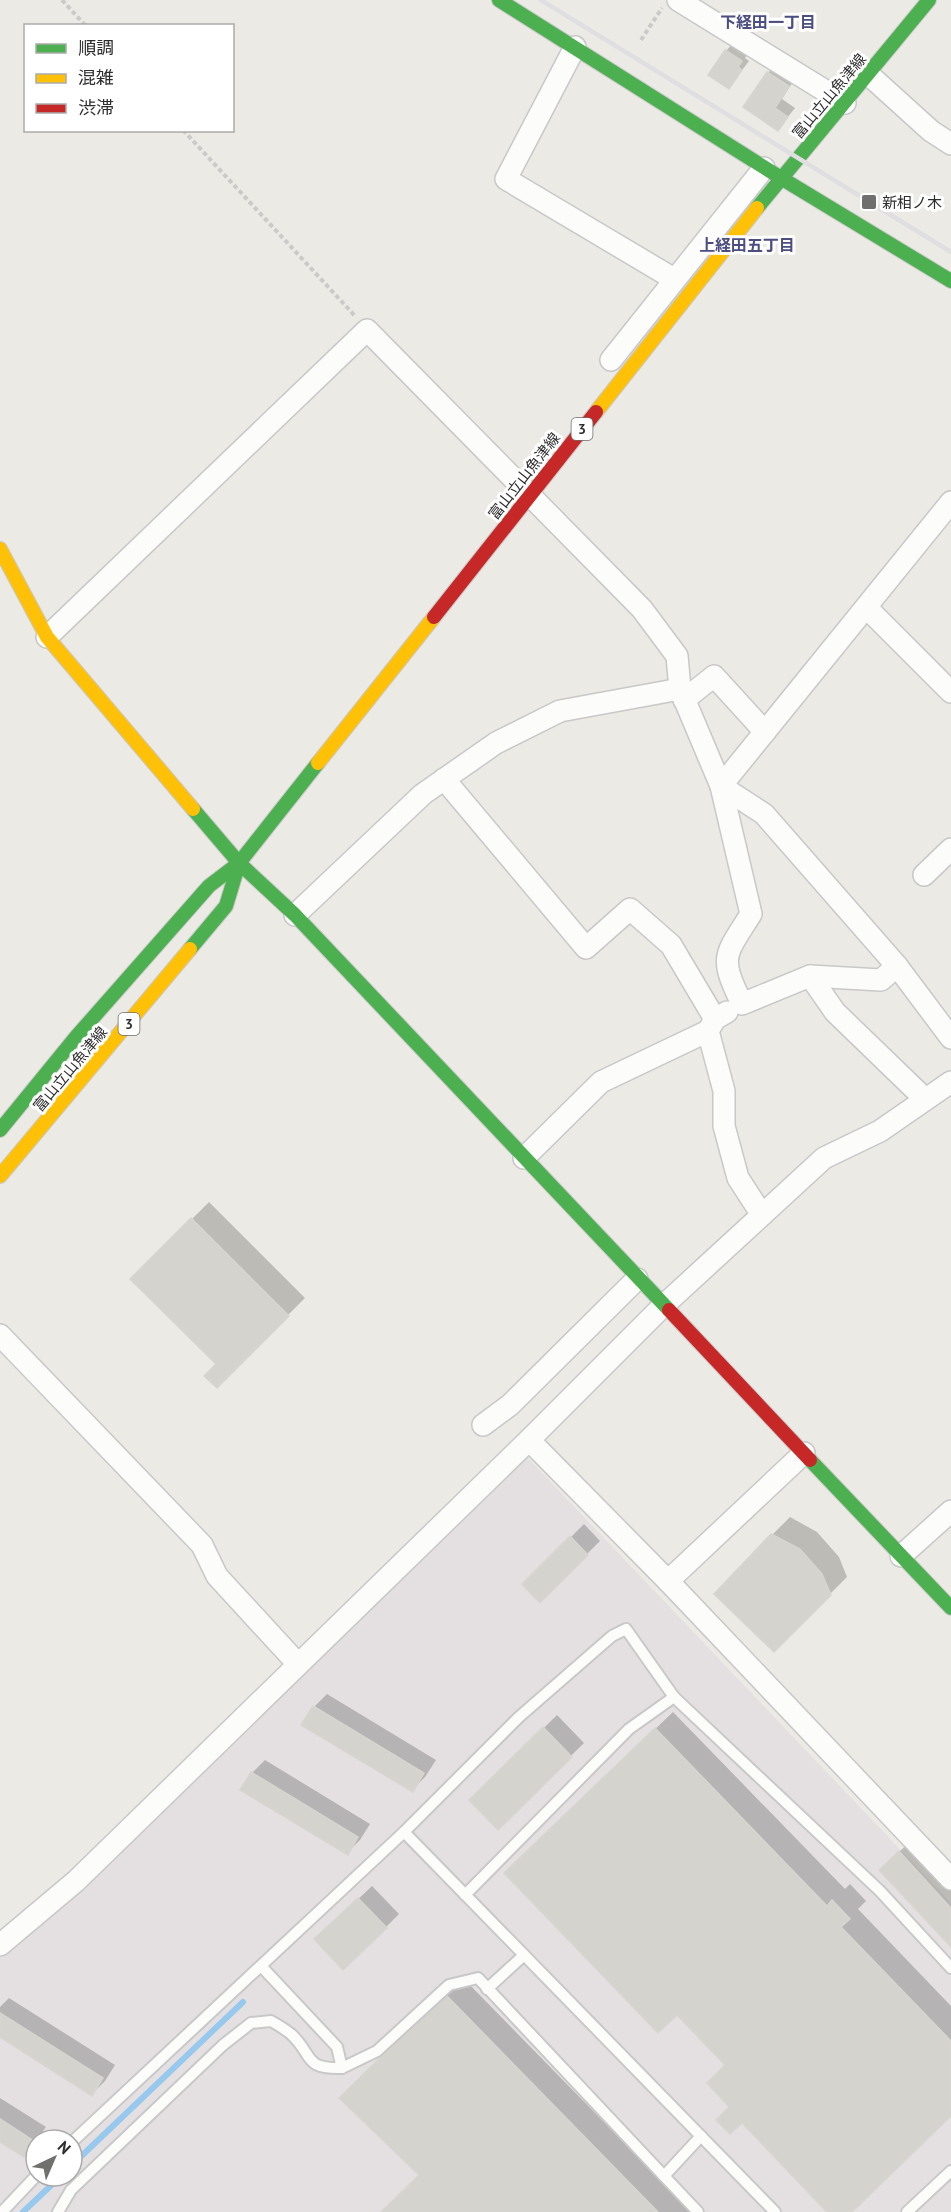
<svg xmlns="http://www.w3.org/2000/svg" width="951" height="2212" viewBox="0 0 951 2212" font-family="'PT Sans','Noto Sans JP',sans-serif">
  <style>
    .industrial { fill: #e4e0e2; fill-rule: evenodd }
    .shadow { fill: #0003 }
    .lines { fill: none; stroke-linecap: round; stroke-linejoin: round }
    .stream { stroke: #97c8ed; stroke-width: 6 }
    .building { fill: #d5d3ce; stroke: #d7d5d0; stroke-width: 1.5 }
    .lane-casing { stroke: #c9c8c9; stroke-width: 14 }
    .street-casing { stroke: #c9c8c9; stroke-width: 24 }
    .fast-casing { stroke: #c9c8c9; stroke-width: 16 }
    .slow-casing { stroke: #c9c8c9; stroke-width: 16 }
    .jam-casing { stroke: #c9c8c9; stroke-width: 16 }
    .path { stroke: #cacac9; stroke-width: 4; stroke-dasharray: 4.5 3; stroke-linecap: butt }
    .lane { stroke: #fcfcfb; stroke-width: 10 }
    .street { stroke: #fcfcfb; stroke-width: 21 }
    .fast { stroke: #4caf50; stroke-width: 14 }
    .slow { stroke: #ffc107; stroke-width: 14 }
    .jam { stroke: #c62828; stroke-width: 14 }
    .rail { stroke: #dfdfe1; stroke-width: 4.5 }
    .poi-dot { fill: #70706e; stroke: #fff; stroke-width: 2 }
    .labels { text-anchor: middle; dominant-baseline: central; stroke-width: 6; stroke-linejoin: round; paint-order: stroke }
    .shield { fill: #fff; stroke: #6d6d6d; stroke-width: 1.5 }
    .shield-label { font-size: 14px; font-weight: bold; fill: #2e2e2e }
    .street-label { font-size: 15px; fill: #2e2e2e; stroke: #fff }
    .poi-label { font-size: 15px; fill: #2e2e2e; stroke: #fff; text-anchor: start }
    .neighbourhood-label { font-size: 16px; font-weight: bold; fill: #4c4d80; stroke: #fff }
  </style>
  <rect width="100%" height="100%" fill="#eceae4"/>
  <path class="industrial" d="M526,1456l425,447v309h-951v-254l125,-115zM36,2140h36v36h-36z"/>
  <g class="shadow">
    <path d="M734,42l15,10 -4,6 4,3 -20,26 -3,-36z"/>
    <path d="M776,64l20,13 -14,22 13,9 -17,21 -10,-56z"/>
    <path d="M209,1202l96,96 -88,88 1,-22 -86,-85z"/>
    <path d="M790,1517l27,15 22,25 8,20 -73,73 -2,-115z"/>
    <path d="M584,1524l16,17 -60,60 -16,-17z"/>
    <path d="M327,1694l109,66 -11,17 -13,13 -98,-83z"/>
    <path d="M673,1712l172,177 5,-5 16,17 -8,8 93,97v108l-101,98h-21l-98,-105 -4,-42 -204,-209z"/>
    <path d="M557,1715l27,28 -86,85 -27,-28z"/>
    <path d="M265,1760l105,64 -10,16 -13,13 -95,-80z"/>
    <path d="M917,1835l34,37v73l-53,-92z"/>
    <path d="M372,1886l27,28 -13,13h-57z"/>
    <path d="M463,1978l229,234h-309l38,-37 -80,-77z"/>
    <path d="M9,1998l106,67 -10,16 -13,13 -92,-59v-28z"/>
    <path d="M0,2098l46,29 -22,28 -24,-15z"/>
  </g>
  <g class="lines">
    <g class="stream">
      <path d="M72,2165l171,-163"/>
      <path d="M23,2212l38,-36"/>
    </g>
  </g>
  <g class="building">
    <path d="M725,50l17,11 -4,6 4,3 -13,19 -21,-14z"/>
    <path d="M767,72l22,14 -14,22 13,9 -10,14 -35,-24z"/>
    <path d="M191,1218l98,98 -72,72 -13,-12 12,-12 -86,-85z"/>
    <path d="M771,1534l29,15 22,25 9,21 -57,57 -60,-58z"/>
    <path d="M570,1536l18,19 -48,48 -18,-19z"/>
    <path d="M313,1706l111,67 -11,19 -112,-67z"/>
    <path d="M543,1727l29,30 -74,73 -29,-30z"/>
    <path d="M655,1728l172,178 5,-6 18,19 -9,8 110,114v75l-99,96h-25l-85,-89 -12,11 -14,-14 13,-13 -22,-24 18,-18 -48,-50 -19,18 -154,-160z"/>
    <path d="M251,1772l107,65 -10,18 -108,-65z"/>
    <path d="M899,1851l52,57v39l-72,-77z"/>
    <path d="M358,1898l29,30 -44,42 -29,-31z"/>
    <path d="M445,1994l213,218h-277l38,-37 -80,-77z"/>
    <path d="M0,2013l103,65 -11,18 -92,-59z"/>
    <path d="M0,2119l34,22 -10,16 -24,-15z"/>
  </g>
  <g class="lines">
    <defs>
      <g id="lane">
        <path d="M404,1832l371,380"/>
        <path d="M465,1895l164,-166 45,-32"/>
        <path d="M487,1989l37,-34"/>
        <path d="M342,2068l35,-17 72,-66 29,-7 186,198 37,-40"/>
        <path d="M72,2142l332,-310 115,-115 93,-81 14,-7 48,68 206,194 71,77"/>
        <path d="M664,2176l34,36"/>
        <path d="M2,2212l34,-36"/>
        <path d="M58,2212l13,-22 152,-145 28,-22 20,-2c7,4 14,8 20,13 23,21 11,35 51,34l-5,-21 -76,-81"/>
        <path d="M907,2212l44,-41"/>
      </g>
      <g id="street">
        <path d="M678,0l167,103"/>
        <path d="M575,47l-69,132 168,100"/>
        <path d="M868,74l63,57 20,13"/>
        <path d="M611,360l153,-192"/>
        <path d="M867,608l84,84"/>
        <path d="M47,637l320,-307 275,279 35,47 3,33 41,97 30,128c-27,43 -32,42 -9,90l68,-28 71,4 16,-14"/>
        <path d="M684,700l30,-24 51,56"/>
        <path d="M444,779l142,169 44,-39 41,36 44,74"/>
        <path d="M721,786l230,-284"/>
        <path d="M721,786l43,28 133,152 54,72"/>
        <path d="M924,875l27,-26"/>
        <path d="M295,915l128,-121 73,-51 64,-32 120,-22"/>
        <path d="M810,976l25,36 90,87"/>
        <path d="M708,1031l16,60v35l14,52 24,37"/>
        <path d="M524,1158l77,-76 107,-51 7,-12 12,-7"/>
        <path d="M0,1335l202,210 15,31 80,87"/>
        <path d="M483,1425l27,-20 127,-126"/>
        <path d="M529,1440l134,-134 161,-148 56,-27 71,-49"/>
        <path d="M901,1556l50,-45"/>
        <path d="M668,1581l136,-128"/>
        <path d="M0,1945l76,-64 453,-441 139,141 283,298"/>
      </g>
      <g id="fast">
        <path d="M499,0l282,178 170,103"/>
        <path d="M757,208l172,-208"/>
        <path d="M193,809l46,54 56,52 374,395"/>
        <path d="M190,949l36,-43 13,-43"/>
        <path d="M0,1130l76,-93 133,-151 30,-23 79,-100"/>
        <path d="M810,1460l141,148"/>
      </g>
      <g id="slow">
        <path d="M596,412l161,-204"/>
        <path d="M0,549l47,88 146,172"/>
        <path d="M318,763l116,-146"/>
        <path d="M0,1176l190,-227"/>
      </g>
      <g id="jam">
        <path d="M434,617l162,-205"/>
        <path d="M669,1310l141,150"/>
      </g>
    </defs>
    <use href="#lane" class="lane-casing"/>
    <use href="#street" class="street-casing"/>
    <use href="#fast" class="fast-casing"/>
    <use href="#slow" class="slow-casing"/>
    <use href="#jam" class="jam-casing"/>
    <g class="path">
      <path d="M62,0l24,26"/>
      <path d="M641,40l21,-32"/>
      <path d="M183,130l172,186"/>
    </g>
    <use href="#lane" class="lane"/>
    <use href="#street" class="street"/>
    <use href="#fast" class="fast"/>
    <use href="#slow" class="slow"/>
    <use href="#jam" class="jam"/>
    <path class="rail" d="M541,0l410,252"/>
  </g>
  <rect class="poi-dot" x="861" y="194" width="16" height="16" rx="3"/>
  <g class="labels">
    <g class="shield">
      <rect x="571.5" y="418" width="21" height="22" rx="4.5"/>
      <rect x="118.5" y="1013" width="21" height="22" rx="4.5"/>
    </g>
    <g class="shield-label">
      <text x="582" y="429">3</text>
      <text x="129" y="1024">3</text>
    </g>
    <g class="street-label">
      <text transform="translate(829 96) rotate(-50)">富山立山魚津線</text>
      <text transform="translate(524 476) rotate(-52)">富山立山魚津線</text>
      <text transform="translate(70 1069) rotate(-50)">富山立山魚津線</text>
    </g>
    <g class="poi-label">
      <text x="882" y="202">新相ノ木</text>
    </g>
    <g class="neighbourhood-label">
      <text x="768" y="22">下経田一丁目</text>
      <text x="747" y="245">上経田五丁目</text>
    </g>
  </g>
  <rect x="24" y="24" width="210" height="108" fill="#ffffff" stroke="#ababab" stroke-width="1.5"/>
  <rect x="36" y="44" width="30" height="9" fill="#4caf50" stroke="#ababab" stroke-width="1.5"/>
  <text x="78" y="54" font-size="18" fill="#2e2e2e">順調</text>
  <rect x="36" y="74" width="30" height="9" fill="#ffc107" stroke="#ababab" stroke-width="1.5"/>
  <text x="78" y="84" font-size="18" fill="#2e2e2e">混雑</text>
  <rect x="36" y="104" width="30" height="9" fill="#c62828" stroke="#ababab" stroke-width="1.5"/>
  <text x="78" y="114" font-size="18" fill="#2e2e2e">渋滞</text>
  <g transform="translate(54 2158) rotate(44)"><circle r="28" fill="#ffffff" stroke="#ababab" stroke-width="1.5"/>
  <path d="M0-4.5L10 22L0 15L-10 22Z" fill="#70706e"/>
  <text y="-9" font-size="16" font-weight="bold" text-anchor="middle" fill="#2e2e2e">N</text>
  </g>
</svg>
